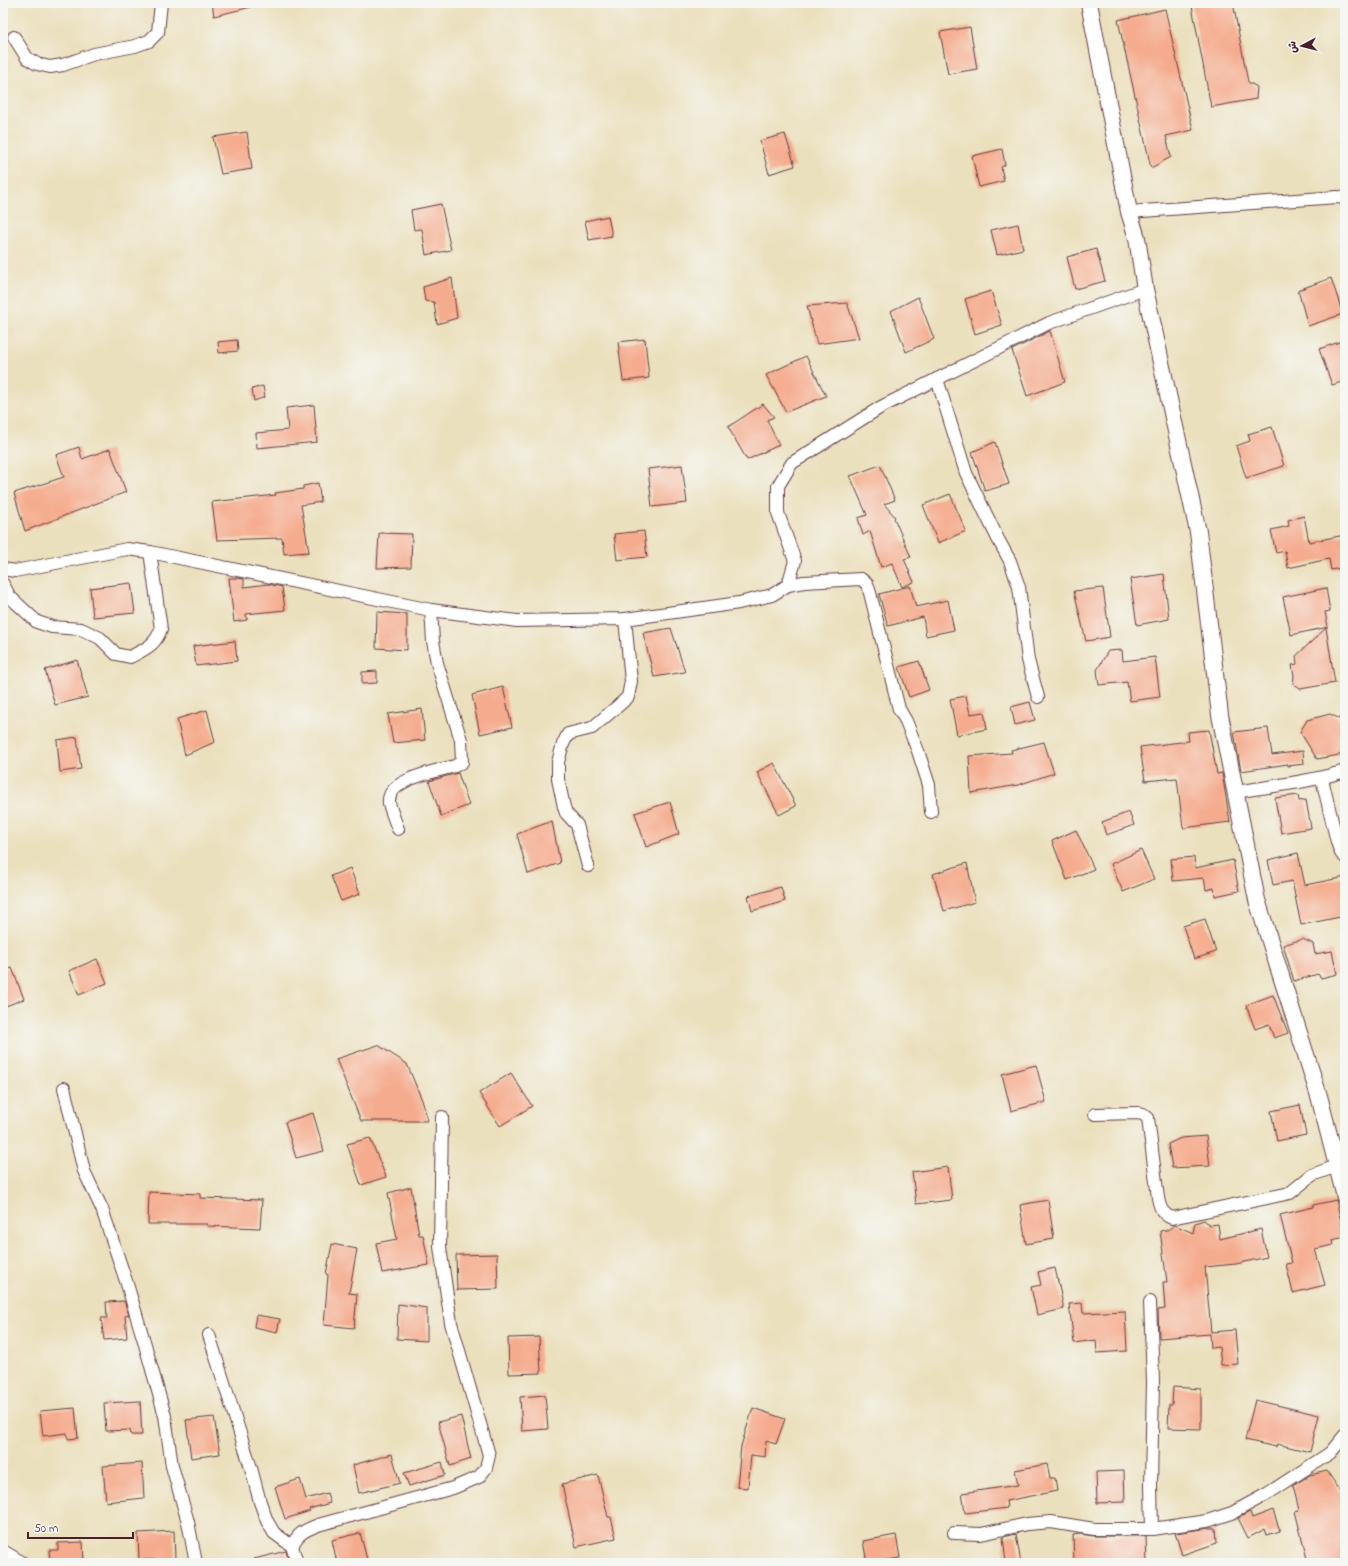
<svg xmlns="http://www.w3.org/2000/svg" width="1348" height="1566" viewBox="0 0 1348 1566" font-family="'Indie Flower','Playpen Sans Arabic',sans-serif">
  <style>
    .building { fill: #f5ac8e }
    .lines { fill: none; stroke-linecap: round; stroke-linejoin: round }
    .street-casing { stroke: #623c41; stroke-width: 14 }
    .secondary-casing { stroke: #623c41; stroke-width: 18 }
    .street { stroke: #fff; stroke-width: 12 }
    .secondary { stroke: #fff; stroke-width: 16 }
  </style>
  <rect width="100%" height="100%" fill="#f6f6f2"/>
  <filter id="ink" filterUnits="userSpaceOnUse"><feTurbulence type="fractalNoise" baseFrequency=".025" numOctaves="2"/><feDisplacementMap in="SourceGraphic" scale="8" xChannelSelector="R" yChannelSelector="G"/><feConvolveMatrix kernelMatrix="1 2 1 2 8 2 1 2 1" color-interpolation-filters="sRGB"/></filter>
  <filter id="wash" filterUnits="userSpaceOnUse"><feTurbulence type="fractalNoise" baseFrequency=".012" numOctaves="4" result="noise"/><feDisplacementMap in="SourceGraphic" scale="16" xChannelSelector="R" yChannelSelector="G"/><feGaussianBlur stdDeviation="0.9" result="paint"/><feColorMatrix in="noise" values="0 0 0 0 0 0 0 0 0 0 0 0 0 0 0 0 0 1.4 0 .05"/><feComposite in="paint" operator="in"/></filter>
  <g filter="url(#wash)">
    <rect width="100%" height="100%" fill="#ebe0bd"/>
    <g id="blocks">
      <g class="building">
        <path d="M212,3h39v4l-37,9z"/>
        <path d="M1210,3h23l15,79 9,5 -1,12 -45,8 -19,-101z"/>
        <path d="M1165,9l28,121 -27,6 5,21 -20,11 -33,-148z"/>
        <path d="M970,27l7,42 -29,5 -8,-42z"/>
        <path d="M247,132l5,37 -31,5 -8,-37z"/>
        <path d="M785,134l10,32 -26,8 -9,-33z"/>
        <path d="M1002,149l3,16 -4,2 3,14 -25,6 -7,-31z"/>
        <path d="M441,204l10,46 -25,5 -4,-26 -8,1 -3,-20z"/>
        <path d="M608,216l4,20 -23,4 -4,-19z"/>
        <path d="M1018,224l5,25 -26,6 -6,-25z"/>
        <path d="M1096,249l9,32 -30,8 -8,-32z"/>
        <path d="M452,278l5,40 -20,6 -3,-22 -9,-1 -2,-14z"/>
        <path d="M1331,278l12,36 -35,12 -10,-36z"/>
        <path d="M991,291l11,34 -27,9 -10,-35z"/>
        <path d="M918,297l16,42 -28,13 -15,-41z"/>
        <path d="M847,303l12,35 -42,6 -10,-38z"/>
        <path d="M1050,331l15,51 -38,14 -15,-46z"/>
        <path d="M645,339l4,39 -26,3 -5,-39z"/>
        <path d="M237,340l1,11 -19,2 -1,-11z"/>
        <path d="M1345,340v41l-13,4 -13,-36z"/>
        <path d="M806,356l20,40 -40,16 -20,-37z"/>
        <path d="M263,386l2,11 -11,4 -2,-12z"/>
        <path d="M763,404l11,13 -7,3 12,25 -32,15 -19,-33z"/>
        <path d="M314,405l3,37 -60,6 -1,-15 32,-3 -2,-22z"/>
        <path d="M1272,427l12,39 -38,12 -10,-32 14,-5 -2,-7z"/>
        <path d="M995,442l14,42 -24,7 -13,-39z"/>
        <path d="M79,447l3,12 28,-10 16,43 -101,39 -11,-38 50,-16 -8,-22z"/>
        <path d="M682,465l5,38 -35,4 -4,-38z"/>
        <path d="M880,465l15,35 -11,4 11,13 -1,1 17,39 -7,2 10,23 -12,5 -10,-24 -11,4 -11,-36 -7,4 -5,-17 9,-3 -17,-39z"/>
        <path d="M318,483l3,19 -20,3 8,47 -25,2 -2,-16 -65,2 -5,-38 64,-7 -1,-2 28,-4v-3z"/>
        <path d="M950,494l16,37 -28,12 -15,-38z"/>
        <path d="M1304,516l5,26 36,-7v32l-14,3 -2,-11 -41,9 -3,-17 -9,2 -5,-23 18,-4 -1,-6z"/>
        <path d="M644,531l3,26 -30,3 -3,-26z"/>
        <path d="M379,533l33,1 -1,33 -34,1z"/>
        <path d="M1164,574l5,45 -32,6 -7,-46z"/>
        <path d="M229,578h8l7,1v8l24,-3 14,3 3,23 -39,4 1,6 -13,2z"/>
        <path d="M131,583l4,30 -42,4 -3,-29z"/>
        <path d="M910,586l6,21 32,-7 6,30 -28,6 -3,-19 -35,9 -9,-32z"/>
        <path d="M1103,588l7,49 -24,4 -12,-50z"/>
        <path d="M1326,588l4,23 -5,1 3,15 -37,8 -8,-38z"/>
        <path d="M377,612l30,2v36l-31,-2z"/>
        <path d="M671,628l14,44 -31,5 -11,-44z"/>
        <path d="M1326,628l9,55 -35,6 -7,-5 1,-8 -2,-11 5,-1 -1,-8z"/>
        <path d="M235,641l2,20 -41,5 -3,-20z"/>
        <path d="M1122,650l1,11 32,-4 5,40 -30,4 -3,-19 -28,3 -2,-15 11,-19z"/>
        <path d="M77,660l11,37 -33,8 -10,-35z"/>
        <path d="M919,661l10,29 -20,7 -10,-30z"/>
        <path d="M377,671v12l-15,1v-12z"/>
        <path d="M503,687l9,40 -32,7 -8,-39z"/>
        <path d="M966,696l4,18 14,-2 3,17 -30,6 -7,-36z"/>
        <path d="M1030,702l5,18 -20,5 -4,-18z"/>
        <path d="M422,709l3,31 -32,3 -5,-29z"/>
        <path d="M207,710l8,32 -30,13 -8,-36z"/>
        <path d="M1330,714l10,5 5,35 -28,5 -17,-27 7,-12z"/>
        <path d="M1268,728l4,27 31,-4 1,13 -16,2v-2l-47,7 -7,-39z"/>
        <path d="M1209,730l8,44 5,-1 8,49 -47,6 -6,-50 -32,3 -5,-34 49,-6 -1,-9z"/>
        <path d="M77,737l4,32 -21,3 -3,-32z"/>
        <path d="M1044,742l10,31 -36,12 -47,8 -2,-37 43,-3 -1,-3z"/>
        <path d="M774,763l22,43 -17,9 -22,-43z"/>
        <path d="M458,773l11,32 -28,11 -12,-35z"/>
        <path d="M1298,795l1,6 7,-1 5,28 -30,5 -6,-35z"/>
        <path d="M670,802l9,32 -33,13 -11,-34z"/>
        <path d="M1129,812l5,13 -28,10 -4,-13z"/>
        <path d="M552,821l8,42 -32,11 -11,-40z"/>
        <path d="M1076,830l18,39 -27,11 -15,-39z"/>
        <path d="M1141,850l13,29 -31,13 -12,-28z"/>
        <path d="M1298,853l7,32 40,-8v39l-44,9 -9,-44 -19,4 -5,-25z"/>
        <path d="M1194,857l1,11 38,-8 6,31 -24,5 -1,-8 -8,2 -2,-12 -31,3 -2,-22z"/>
        <path d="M967,863l8,39 -31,9 -11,-37z"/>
        <path d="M350,868l10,26 -19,7 -10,-25z"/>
        <path d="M781,887l4,14 -33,10 -4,-15z"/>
        <path d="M1205,919l11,33 -22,7 -11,-33z"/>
        <path d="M1303,939l10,5 2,10 17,-3 5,23 -16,4 -3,-4 -24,7 -11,-36z"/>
        <path d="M97,959l10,24 -28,12 -10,-24z"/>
        <path d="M12,968l12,31 -21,8v-36z"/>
        <path d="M1273,995l15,38 -14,5 -5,-14 -14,5 -9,-24z"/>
        <path d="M378,1045l29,19 15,36 6,21h-67l-25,-62z"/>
        <path d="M1036,1065l10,37 -35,9 -9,-37z"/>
        <path d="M511,1073l21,33 -32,20 -21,-33z"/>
        <path d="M1300,1105l6,30 -29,6 -6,-30z"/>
        <path d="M313,1113l11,38 -28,7 -11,-36z"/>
        <path d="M1206,1136l4,30 -38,2 -4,-24 13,-6z"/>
        <path d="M370,1138l16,39 -25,8 -14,-41z"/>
        <path d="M948,1167l4,33 -36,4 -4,-32z"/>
        <path d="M411,1187l8,48h4l6,30 -47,8 -6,-30 21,-4 -9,-46z"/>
        <path d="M149,1192l51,2v4l62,2 -2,28 -53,-2v-2h-59z"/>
        <path d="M1048,1200l6,39 -28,5 -6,-39z"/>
        <path d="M1336,1200l9,37 -13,3 1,5 -18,4 10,36 -32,8 -7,-29 6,-1 -12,-48 33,-8v-2z"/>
        <path d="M1204,1220l6,5 8,-1 2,15 41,-10 6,28 -31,7 -31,3 6,65 24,-2 3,34 -17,1 -2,-18 -8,1 -1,-14 -51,4 -1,-28 7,-1 -2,-27h4l-7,-51 7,-1 8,-5 18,8 2,-10z"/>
        <path d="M332,1244l25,5 -8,44 8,1 -3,34 -30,-3 4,-50 -2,-1z"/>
        <path d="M497,1254l1,35 -41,1 -1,-35z"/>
        <path d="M1055,1268l9,41 -27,6 -6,-28 10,-2 -3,-13z"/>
        <path d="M124,1301l5,14 -4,1 2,22 -23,2 -3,-22h6l-1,-16z"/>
        <path d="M1082,1303l1,10 42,-2 2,40 -30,2 -1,-13 -22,3 -5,-39z"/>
        <path d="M398,1304l29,4v33l-30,-2z"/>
        <path d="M256,1315l24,4 -3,13 -23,-5z"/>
        <path d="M539,1337l2,36 -32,1 -1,-36z"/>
        <path d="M1173,1387l28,2v40l-33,-1 1,-23h3z"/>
        <path d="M545,1395l3,34 -26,2 -2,-34z"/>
        <path d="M1255,1400l64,15 -9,37 -33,-8 -1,3 -31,-7z"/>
        <path d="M140,1401l2,34h-11l-1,-5 -24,1 -2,-28z"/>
        <path d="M75,1408l3,30 -10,1 -1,-6 -24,3 -3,-25z"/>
        <path d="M753,1408l32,11 -9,25 -10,-3 -1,16 -14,-2 -3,33 -11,-1 4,-41z"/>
        <path d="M461,1416l10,43 -21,7 -12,-44z"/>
        <path d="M214,1417l6,37 -29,4 -5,-38z"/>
        <path d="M392,1454l8,29 -41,10 -6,-28z"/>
        <path d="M442,1462l3,13 -36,11 -5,-13z"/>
        <path d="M142,1463l2,35 -38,4 -3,-36z"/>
        <path d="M1047,1464l3,14h5l2,13 -51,10 1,7 -42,5 -3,-20 56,-8 -3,-15z"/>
        <path d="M1124,1471l1,31 -28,1 -1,-31z"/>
        <path d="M1327,1471l18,27v50h-3l2,15h-36l-13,-52 4,-1 -6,-24 17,-11z"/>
        <path d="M598,1475l10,42h3l5,21 -40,9 -14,-63z"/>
        <path d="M300,1479l6,20 21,-6 3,10 -21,6 1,2 -25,8 -10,-32z"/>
        <path d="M1273,1510l7,21 -13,4 -2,-6 -17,9 -10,-20 12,-6 2,6z"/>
        <path d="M1209,1528h7l1,15 -35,12 -7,-22z"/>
        <path d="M174,1531l1,28 -36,1 -1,-27z"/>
        <path d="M360,1533l8,30h-31l-5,-23z"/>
        <path d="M1016,1534l5,29h-15l-3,-26z"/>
        <path d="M1080,1534l14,2h52l1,27h-73l-1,-28z"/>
        <path d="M896,1535l4,23 -33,5 -4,-22z"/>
        <path d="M83,1542l1,21h-34l-1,-13h9v-7z"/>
        <path d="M286,1551l3,12h-34l-1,-4z"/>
      </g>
    </g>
  </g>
  <g filter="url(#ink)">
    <use href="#blocks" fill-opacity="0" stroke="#623c41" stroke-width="1"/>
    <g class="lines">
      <defs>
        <g id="street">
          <path d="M14,37l13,21 10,6 13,3 13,-2 31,-11 41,-8 14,-5 9,-9 3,-29"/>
          <path d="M1129,212l208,-15 8,1"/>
          <path d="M937,379l29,94 32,66 12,22 9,26 9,73 10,37"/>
          <path d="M3,569l12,2 112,-22 23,3 281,58 86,11 108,-2 114,-16 33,-8 16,-10 16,-3 57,-3 6,5 3,9 29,116 7,12 12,30 11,34 2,27"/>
          <path d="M3,584l7,13 27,25 15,5 29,2 19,9 16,16 14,3c15,-8 25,-11 31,-28l-11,-77"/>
          <path d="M788,585l7,-24 -17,-48v-27l14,-23 89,-56 168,-84 96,-34"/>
          <path d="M1322,779l15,63 4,11 4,4"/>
          <path d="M1236,792c35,-6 75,-10 109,-21"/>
          <path d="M398,829c-3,-8 -7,-18 -9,-26 -3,-24 49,-32 66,-37l7,-4 -1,-22 -24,-77 -4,-22 -2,-31"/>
          <path d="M588,866l-11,-41 -11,-12 -2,-6 -6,-28v-17l5,-18 5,-10 24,-6 26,-22 10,-9 3,-16 -6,-62"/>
          <path d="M64,1088l20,83 18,38 25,75 17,57 21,75 7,50 16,56 8,41"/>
          <path d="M1095,1114l42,-1 6,1 5,4 10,80c2,10 4,16 14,20l118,-25 22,-18 25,-9"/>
          <path d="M1150,1302l3,79 -2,104 1,44"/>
          <path d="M209,1335l42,133 9,34 7,19 7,12 18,13 5,17"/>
          <path d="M954,1533l27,1 46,-10 24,-2 43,7h58l55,-8 25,-8 35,-19 63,-41 15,-18"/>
          <path d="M292,1546c7,-14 12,-15 26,-21l135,-37 26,-11 7,-9 3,-13 -38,-132 -11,-76 2,-130"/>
          <path d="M3,1551l20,12"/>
        </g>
        <path id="secondary" d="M1089,3l40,209 8,26 8,51 53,243 22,183 37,185 62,196 26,101"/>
      </defs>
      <use href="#street" class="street-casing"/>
      <use href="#secondary" class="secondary-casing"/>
      <use href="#street" class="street"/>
      <use href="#secondary" class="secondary"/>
    </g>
  </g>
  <rect width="1348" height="1566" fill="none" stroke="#f6f6f2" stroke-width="16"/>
  <g transform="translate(1302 46) rotate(263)" stroke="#f6f6f2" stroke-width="3" paint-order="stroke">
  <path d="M0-3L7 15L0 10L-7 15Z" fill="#4a1f2b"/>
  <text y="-6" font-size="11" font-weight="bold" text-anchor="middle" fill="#4a1f2b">ش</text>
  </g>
  <path d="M28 1532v6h105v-6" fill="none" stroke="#4a1f2b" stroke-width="2"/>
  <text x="34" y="1532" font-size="12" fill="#4a1f2b" stroke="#f6f6f2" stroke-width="3" paint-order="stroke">50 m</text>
</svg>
